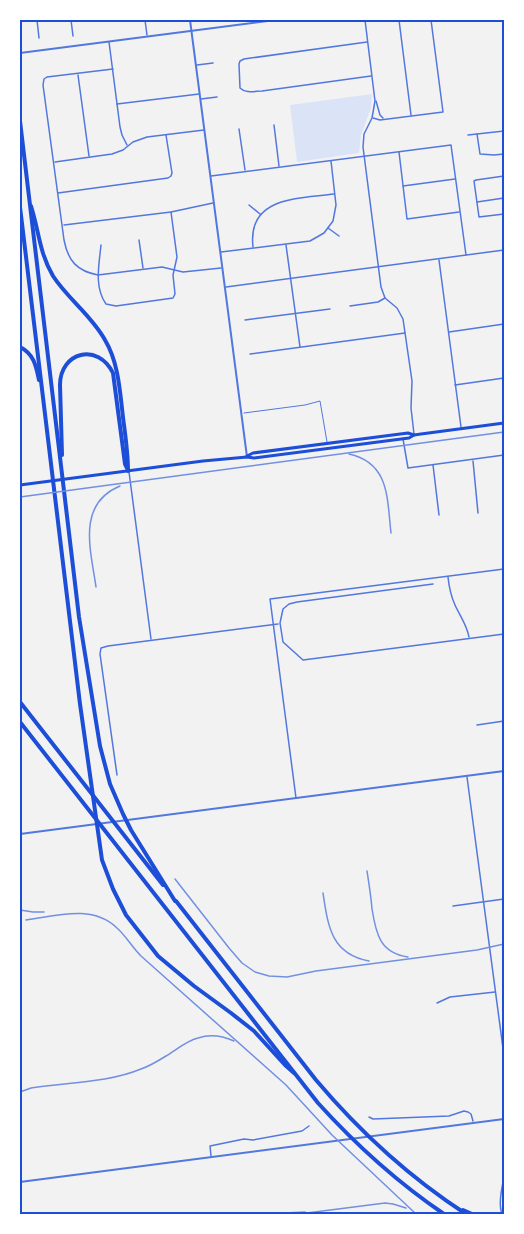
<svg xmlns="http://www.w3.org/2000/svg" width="524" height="1234" viewBox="0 0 524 1234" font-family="'IBM Plex Sans',sans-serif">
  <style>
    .green { fill: #dbe4f7 }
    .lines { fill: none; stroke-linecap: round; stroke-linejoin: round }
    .service { stroke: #5277de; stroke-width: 1 }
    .minor { stroke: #5277de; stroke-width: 1.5 }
    .tertiary { stroke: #5277de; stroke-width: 2 }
    .primary { stroke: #1d4ed8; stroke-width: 3 }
    .motorway { stroke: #1d4ed8; stroke-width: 4 }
    .rail { stroke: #7290e2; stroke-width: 1.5 }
    .neatline { fill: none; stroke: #1d4ed8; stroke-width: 2 }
  </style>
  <rect width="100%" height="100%" fill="#f2f2f2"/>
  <path class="green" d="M372,94l-1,14 -10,27 -2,18 -62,9 -7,-57z"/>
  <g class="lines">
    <path class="service" d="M244,413l61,-8 15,-4 7,41"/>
    <g class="minor">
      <path d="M37,20l2,18"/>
      <path d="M71,20l2,16"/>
      <path d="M145,20l2,15"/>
      <path d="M365,20l10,81 -3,17 -8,16 -1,13 18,140 4,11 12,10 6,11 9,62 -1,27 3,26"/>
      <path d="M399,20l12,95"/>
      <path d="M109,42l11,85 2,8 5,10"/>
      <path d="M367,42l-123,17 -4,2 -1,3 1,24c6,6 15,3 22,3l109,-15"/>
      <path d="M197,65l16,-2"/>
      <path d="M113,69l-66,8 -3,2 -1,6 21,155c4,21 13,31 34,35l64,-8 21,5 38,-4"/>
      <path d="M78,75l11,81"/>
      <path d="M201,99l16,-2"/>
      <path d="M376,101l4,14 3,3"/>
      <path d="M117,104l82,-10"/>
      <path d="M373,118l7,2 63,-8 -12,-92"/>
      <path d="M274,125l5,41"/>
      <path d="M239,129l6,41"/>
      <path d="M477,134l3,20 14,1 10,-1"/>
      <path d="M468,135l36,-4"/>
      <path d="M399,152l8,67 52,-7"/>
      <path d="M55,162l57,-8 11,-4 10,-8 14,-5 57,-7"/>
      <path d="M211,176l240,-31 15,110"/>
      <path d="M504,176l-28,4 -2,1 5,36 25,-3"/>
      <path d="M403,186l52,-7"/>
      <path d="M58,193l110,-15 3,-2 1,-3 -6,-38"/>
      <path d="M477,202l27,-4"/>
      <path d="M249,205l11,9"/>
      <path d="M64,225l107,-13 42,-9"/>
      <path d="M328,228l11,8"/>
      <path d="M139,240l4,28"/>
      <path d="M101,245c-2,20 -7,42 5,59l10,2 57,-8 2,-4 -2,-19 4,-18 -6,-45"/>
      <path d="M286,245l14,102"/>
      <path d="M253,247c-6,-51 46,-48 81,-53"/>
      <path d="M221,252l89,-11 14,-8 9,-12 3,-16 -5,-44"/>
      <path d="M439,260l22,167"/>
      <path d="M226,287l278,-37"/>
      <path d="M350,306l28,-4 7,-4"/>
      <path d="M245,320l85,-11"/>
      <path d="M449,332l55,-8"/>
      <path d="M250,354l155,-21"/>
      <path d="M455,385l49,-7"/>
      <path d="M403,439l5,29 96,-13"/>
      <path d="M473,461l5,52"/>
      <path d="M433,465l6,50"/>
      <path d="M129,472l22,167"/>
      <path d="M448,577c1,10 3,19 7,28 5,11 12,20 14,32"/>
      <path d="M433,584l-136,18 -8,2 -6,5 -3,14 3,19 20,18 201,-26"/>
      <path d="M477,725l27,-4"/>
      <path d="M117,775l-17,-121 1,-6 7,-2 170,-22"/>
      <path d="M467,777l37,279"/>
      <path d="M296,798l-26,-199 234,-30"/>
      <path d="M453,906l51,-7"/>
      <path d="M437,1003l13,-6 45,-5"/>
      <path d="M369,1117l4,2 76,-3 15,-5 4,1 3,2 2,7"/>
      <path d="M211,1156l-1,-10 34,-7 9,1 49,-9 7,-5"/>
      <path d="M502,1214c-4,-11 0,-25 2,-38"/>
    </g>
    <g class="tertiary">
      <path d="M190,20l57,437"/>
      <path d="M20,53l255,-33"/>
      <path d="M20,834l484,-63"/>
      <path d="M20,1182l484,-63"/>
    </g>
    <g class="primary">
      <path d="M247,456l6,-3 155,-20 6,2"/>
      <path d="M20,485l183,-24 44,-4 7,1 155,-20 5,-3 7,-1 83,-11"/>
    </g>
    <g class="motorway">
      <path d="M20,121l59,496 21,129 10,38 13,30 8,16 44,71"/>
      <path d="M31,206c8,25 8,46 22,70 15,23 39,40 52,64 15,25 15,57 19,85 2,15 4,30 4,46"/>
      <path d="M20,207l60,497 22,156 11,29 13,26 32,41 36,30 37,27 23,18 31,34 9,8"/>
      <path d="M20,347c14,7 16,19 19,33"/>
      <path d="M62,455l-2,-70c0,-33 38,-43 53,-12l12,91 2,4"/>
      <path d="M20,702l143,183"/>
      <path d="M20,722l298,381c38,42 79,79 126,111"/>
      <path d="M176,901l140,179c44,52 93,97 150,134"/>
      <path d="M463,1210l9,4"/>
    </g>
    <g class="rail">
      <path d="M349,454c41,9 38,45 42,79"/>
      <path d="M20,497l484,-65"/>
      <path d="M96,587c-5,-36 -20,-83 24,-101"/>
      <path d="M367,871c2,13 4,25 5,38 4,25 8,44 36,48"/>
      <path d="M175,879l54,69 13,15 13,9 14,4 18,1 29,-6 161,-21 27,-6"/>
      <path d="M323,893c5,33 8,61 46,68"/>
      <path d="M20,910l13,2h11"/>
      <path d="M26,920c30,-4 66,-16 91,8 9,8 15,19 24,28l145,129 46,50 84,79"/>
      <path d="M20,1092l11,-4c37,-6 76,-5 110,-19 9,-3 17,-8 25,-13 10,-6 20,-15 32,-18 12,-4 25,-2 36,3"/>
      <path d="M263,1214l42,-2"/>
      <path d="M299,1214l86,-11 8,1 13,4"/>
    </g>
  </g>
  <rect width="524" height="1234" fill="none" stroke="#ffffff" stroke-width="42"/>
  <rect x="21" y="21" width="482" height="1192" class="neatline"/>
</svg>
